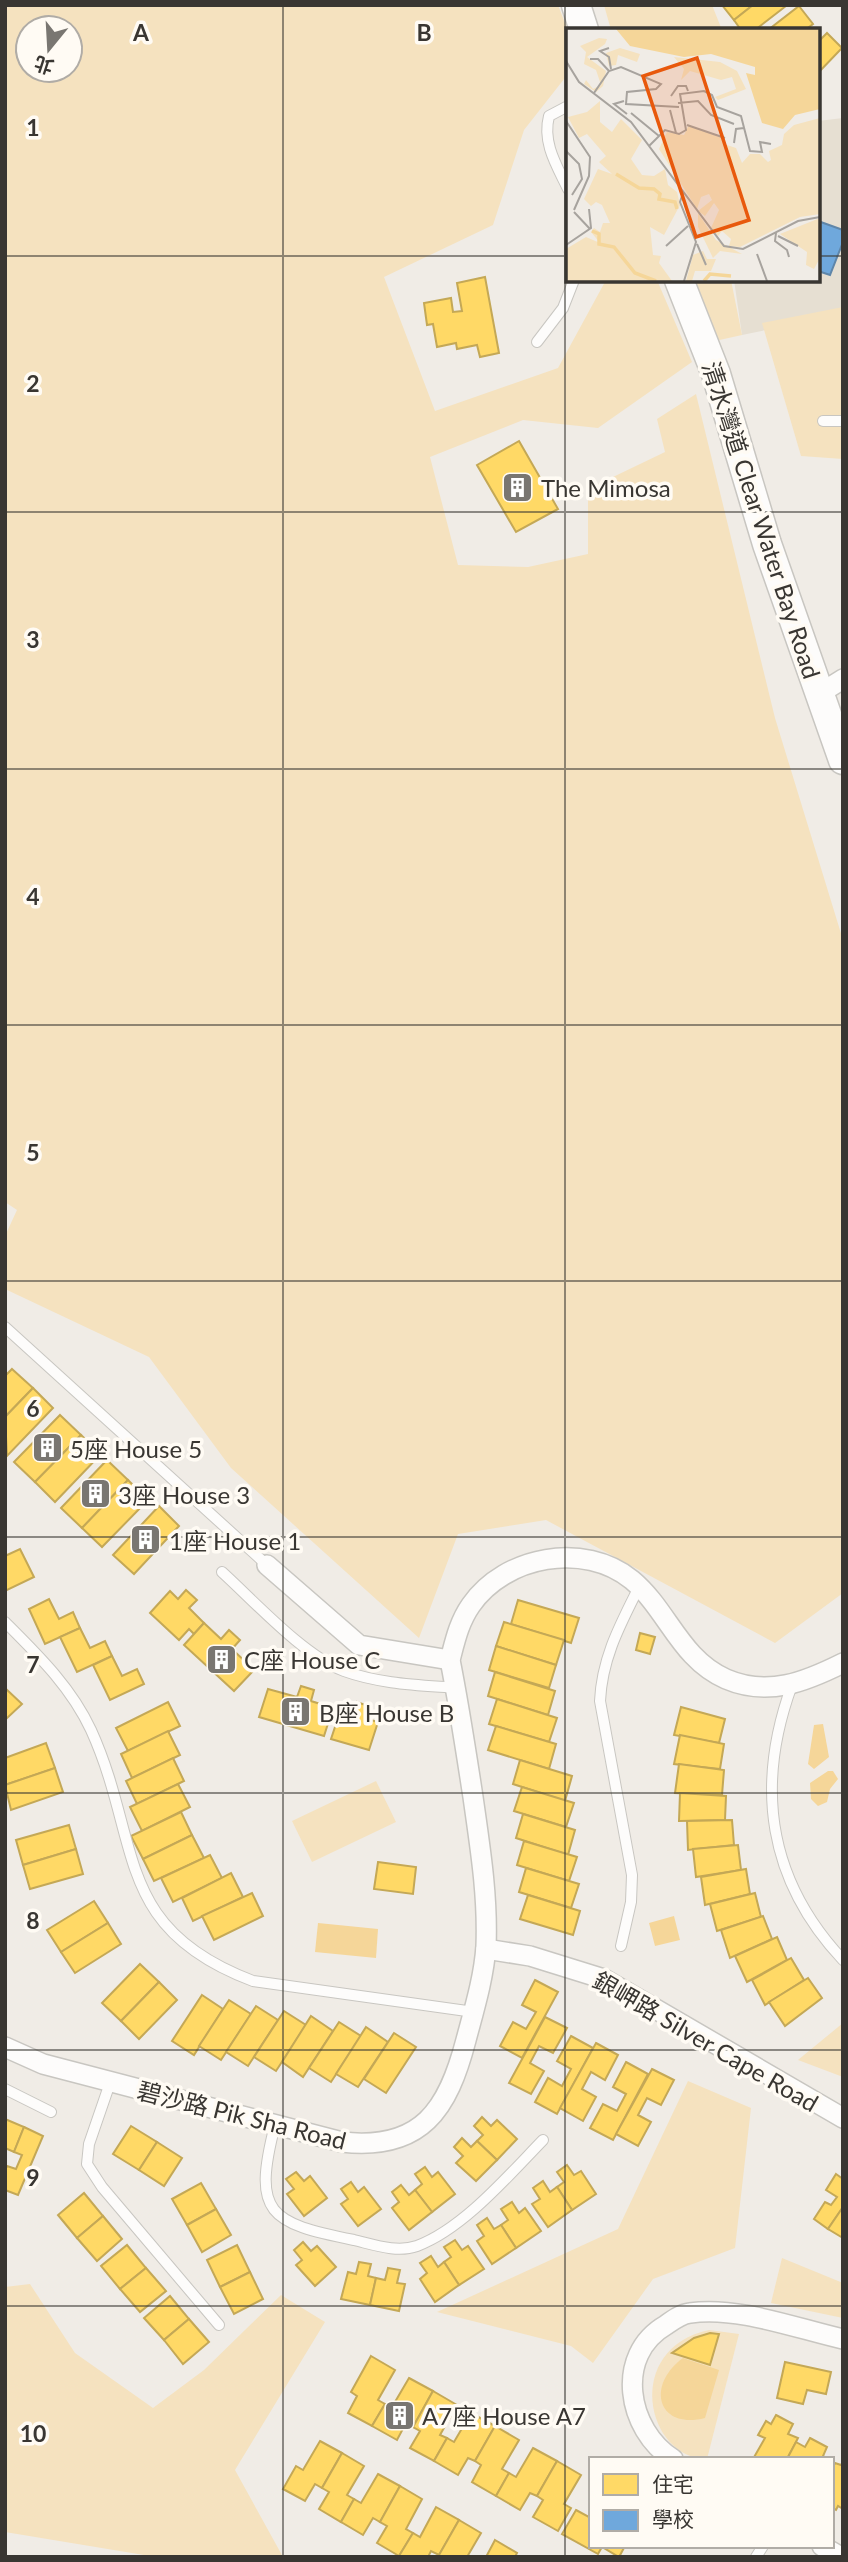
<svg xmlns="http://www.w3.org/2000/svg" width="848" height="2562" viewBox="0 0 848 2562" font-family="Lato,'Noto Sans TC',sans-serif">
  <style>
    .built { fill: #e6dfd2 }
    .green { fill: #f5e2bf; fill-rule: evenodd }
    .water { fill: #f5d699 }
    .homes { fill: #ffd966; stroke: #c4a856; stroke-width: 2 }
    .schools { fill: #6fa8dc; stroke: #5f86a9; stroke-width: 2 }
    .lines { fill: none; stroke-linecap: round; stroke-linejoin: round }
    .lane-casing { stroke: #c8c6c1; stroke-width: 12 }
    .street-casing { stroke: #c8c6c1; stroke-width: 22 }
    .secondary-casing { stroke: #c8c6c1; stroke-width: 31 }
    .lane { stroke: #fdfcfb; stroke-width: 10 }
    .street { stroke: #fdfcfb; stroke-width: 19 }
    .secondary { stroke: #fdfcfb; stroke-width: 28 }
    .grid { fill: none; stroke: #393632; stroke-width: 2; stroke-opacity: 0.55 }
    .labels { text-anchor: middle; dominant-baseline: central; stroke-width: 7; stroke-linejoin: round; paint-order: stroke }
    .poi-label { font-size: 24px; fill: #393632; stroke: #fffbf4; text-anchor: start }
    .street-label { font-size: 24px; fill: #393632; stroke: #fffbf4 }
    .inset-river { fill: none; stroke: #f5d699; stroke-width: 3.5 }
    .inset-road { fill: none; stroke: #a7a39e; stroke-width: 2 }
    .view { fill: #e8590c; fill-opacity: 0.15; stroke: #e8590c; stroke-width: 3.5 }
    .inset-edge { fill: none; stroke: #393632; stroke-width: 3.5 }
    .grid-label { font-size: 23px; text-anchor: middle; font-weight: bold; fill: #393632; stroke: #fffbf4; stroke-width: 7; stroke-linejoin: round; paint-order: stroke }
  </style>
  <rect width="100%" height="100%" fill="#f0ece6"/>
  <path class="built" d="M843,118v196l-101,21 -8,-55h84v-159z"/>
  <g class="green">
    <path d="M5,5h553l10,26v43l-44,56 -31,95 -109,52 51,134 123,-43 48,-88h51l35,82 -94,66 -75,-8 -93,37 28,108 70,2 60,-13v-65l77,-37 -8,-33 39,-25 79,324 68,222v653l-68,50 -229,-123 -88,14 -39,104 -188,-170 -82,-111 -144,-68v-53l12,-26 -12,-8zM28,28h42v42h-42z"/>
    <path d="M604,5h108l10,25h-111z"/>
    <path d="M687,280h44l11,55 -36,8z"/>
    <path d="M843,307v152l-42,-3 -39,-133z"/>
    <path d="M376,1781l20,41 -84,40 -20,-41z"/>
    <path d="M843,2023v54l-45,-17z"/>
    <path d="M688,2081l63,27 -16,140 -82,31 -60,84 -22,-17 -134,-34 181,-83z"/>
    <path d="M782,2258l61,25v35l-72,-15z"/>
    <path d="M30,2284l45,69 78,55 51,-38 77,-75 44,27 -90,148 48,87h-127l-151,-25v-245z"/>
    <path d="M709,2330l30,4 -32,125c-61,0 -85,-110 2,-129z"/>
  </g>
  <g class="water">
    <path d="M823,1724l6,33 -15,12 -6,-5 6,-39z"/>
    <path d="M828,1771h5l5,8 -8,10 -3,13 -9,4 -7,-7 -1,-16z"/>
    <path d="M674,1916l6,24 -25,6 -6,-23z"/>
    <path d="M318,1923l60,6 -2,29 -61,-6z"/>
    <path d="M683,2358l36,12 -14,48c-47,12 -60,-32 -22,-60z"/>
  </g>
  <g class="homes">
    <path d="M722,5h31l-19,15z"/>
    <path d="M753,5h32l1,1 -31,24h-14l-7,-10z"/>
    <path d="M799,6l14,18 -8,6h-37z"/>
    <path d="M827,33l15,15 -24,25v-31z"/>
    <path d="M485,277l14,76 -19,4 -3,-12 -20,4 -1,-6 -19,4 -4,-23 -6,1 -3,-22 27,-5 2,14 9,-1 -5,-28z"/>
    <path d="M519,441l39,68 -42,23 -39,-67z"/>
    <path d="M12,1369l21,19 -28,29v-41z"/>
    <path d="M33,1388l20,20 -46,48 -2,-39z"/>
    <path d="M60,1415l21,20 -46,47 -21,-20z"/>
    <path d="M81,1435l20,19 -46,48 -20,-20z"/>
    <path d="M107,1460l21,20 -46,48 -21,-20z"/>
    <path d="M128,1480l20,20 -46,47 -20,-19z"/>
    <path d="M159,1506l20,20 -45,48 -21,-19z"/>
    <path d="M20,1549l14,28 -29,14v-35z"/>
    <path d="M186,1590l11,10 -8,8 15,15 -10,11 -5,-5 -10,11 -29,-27 20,-22 8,8z"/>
    <path d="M49,1599l10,20 14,-7 7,16 -35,16 -16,-35z"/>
    <path d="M518,1600l61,18 -8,25 -60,-19z"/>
    <path d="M504,1622l60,18 -8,25 -60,-19z"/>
    <path d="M204,1623l17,16 8,-9 11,10 -8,9 22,21 -20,21 -50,-46z"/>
    <path d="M80,1628l10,20 15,-7 7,15 -35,16 -17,-35z"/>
    <path d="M640,1633l15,4 -5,17 -14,-4z"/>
    <path d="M496,1646l60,19 -7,23 -60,-18z"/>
    <path d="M112,1656l10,20 15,-7 7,15 -34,16 -17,-35z"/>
    <path d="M495,1672l60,19 -7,24 -60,-19z"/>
    <path d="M301,1686l13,4 -3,11 22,7 -9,28 -65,-19 9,-28 29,8z"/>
    <path d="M5,1688l17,16 -17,16z"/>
    <path d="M497,1699l60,19 -8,24 -60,-18z"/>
    <path d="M168,1702l12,24 -52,25 -12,-23z"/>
    <path d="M357,1702l14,5 -4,12 11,3 -9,28 -38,-11 5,-15 -7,-2 4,-14 21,6z"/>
    <path d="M681,1707l44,12 -6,24 -45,-8z"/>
    <path d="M496,1726l60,18 -7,25 -61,-19z"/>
    <path d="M168,1731l12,24 -48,23 -11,-24z"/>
    <path d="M680,1735l44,9 -4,25 -46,-5z"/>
    <path d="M46,1743l9,25 -50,17v-27z"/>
    <path d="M173,1758l11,23 -47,23 -11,-23z"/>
    <path d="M520,1760l52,16 -7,25 -52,-17z"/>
    <path d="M679,1764l45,6 -2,25 -47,-2z"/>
    <path d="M55,1768l8,24 -52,18 -6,-25z"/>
    <path d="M178,1784l12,23 -48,24 -12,-24z"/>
    <path d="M522,1787l52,16 -8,24 -52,-16z"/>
    <path d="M680,1793l46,3 -1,24 -46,1z"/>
    <path d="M181,1812l11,23 -49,24 -12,-23z"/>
    <path d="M523,1814l52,16 -7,25 -52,-17z"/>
    <path d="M732,1820l2,25 -46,5 -1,-29z"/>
    <path d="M69,1825l7,24 -53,16 -7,-25z"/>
    <path d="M192,1835l12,23 -50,23 -11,-22z"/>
    <path d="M524,1841l53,16 -8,24 -52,-16z"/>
    <path d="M738,1845l3,25 -45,7 -3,-28z"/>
    <path d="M76,1849l7,25 -53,15 -7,-24z"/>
    <path d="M210,1855l12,23 -49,24 -12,-24z"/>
    <path d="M378,1862l38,5 -3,27 -39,-5z"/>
    <path d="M526,1868l53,16 -8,24 -52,-16z"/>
    <path d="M746,1869l4,25 -45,11 -4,-28z"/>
    <path d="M231,1873l12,24 -50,24 -11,-23z"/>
    <path d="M252,1893l11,23 -49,24 -12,-24z"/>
    <path d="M755,1893l6,24 -44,14 -7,-27z"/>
    <path d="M528,1895l52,16 -7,24 -53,-16z"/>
    <path d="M94,1901l14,22 -47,29 -14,-22z"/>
    <path d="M763,1916l9,23 -42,19 -9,-28z"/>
    <path d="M108,1923l13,21 -46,29 -14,-21z"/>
    <path d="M777,1937l10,23 -40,22 -12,-26z"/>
    <path d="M791,1958l13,22 -39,25 -13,-25z"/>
    <path d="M140,1964l19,18 -38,39 -19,-18z"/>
    <path d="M808,1978l14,20 -37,28 -16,-24z"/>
    <path d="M535,1980l23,12 -36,66 -22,-12 13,-24 13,7 10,-17 -14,-7z"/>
    <path d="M159,1982l18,18 -38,39 -18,-18z"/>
    <path d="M202,1995l21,14 -29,46 -22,-14z"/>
    <path d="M229,2000l22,14 -30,46 -22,-14z"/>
    <path d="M256,2006l22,14 -30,46 -22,-14z"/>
    <path d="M284,2011l22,14 -30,46 -22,-14z"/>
    <path d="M311,2016l22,15 -30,46 -21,-15z"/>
    <path d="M545,2017l22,11 -14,25 -14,-7 -9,17 14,8 -13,23 -22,-11z"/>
    <path d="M339,2022l22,14 -30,46 -22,-14z"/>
    <path d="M366,2027l22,15 -30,45 -22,-13z"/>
    <path d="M394,2033l22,14 -30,46 -22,-14z"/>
    <path d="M571,2036l22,12 -36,66 -22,-12 13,-24 14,8 9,-17 -14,-8z"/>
    <path d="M596,2043l22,12 -13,25 -14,-8 -9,17 14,8 -13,24 -23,-13z"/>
    <path d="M626,2062l22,12 -35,66 -23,-12 13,-24 14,7 9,-17 -13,-7z"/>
    <path d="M652,2069l22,11 -13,25 -14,-7 -9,17 13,7 -13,24 -22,-12z"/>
    <path d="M482,2117l9,9 6,-6 20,19 -20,21 -20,-19 6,-6 -9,-9z"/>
    <path d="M5,2119l19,8 -10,25 -9,-4z"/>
    <path d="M131,2126l26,16 -18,28 -26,-16z"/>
    <path d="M24,2127l19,9 -25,59 -13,-5v-20l2,-4 9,3 6,-14 -8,-3z"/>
    <path d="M462,2138l9,9 6,-6 20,19 -21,21 -20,-18 7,-7 -9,-9z"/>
    <path d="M157,2142l25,16 -18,28 -25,-16z"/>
    <path d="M567,2165l7,10 7,-4 15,23 -24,16 -15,-23 7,-5 -7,-10z"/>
    <path d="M425,2167l7,10 6,-5 17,22 -23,18 -17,-22 7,-6 -7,-10z"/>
    <path d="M296,2172l8,9 6,-5 17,22 -23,18 -17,-22 7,-5 -8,-10z"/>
    <path d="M836,2174l7,5v28l-15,22 -14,-10 11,-17 6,3 6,-8 -11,-7z"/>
    <path d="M543,2181l7,11 7,-5 15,23 -24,17 -16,-23 8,-5 -7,-11z"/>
    <path d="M351,2182l7,10 6,-5 17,22 -23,17 -17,-22 7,-5 -7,-10z"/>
    <path d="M201,2183l15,26 -29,16 -15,-26z"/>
    <path d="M401,2185l8,10 6,-5 17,22 -23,18 -17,-22 7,-6 -7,-10z"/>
    <path d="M84,2193l19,23 -26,22 -19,-23z"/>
    <path d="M512,2202l7,11 6,-5 16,23 -25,17 -15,-23 7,-5 -7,-11z"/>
    <path d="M843,2207v31l-15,-9z"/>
    <path d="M216,2209l15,26 -29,17 -15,-27z"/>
    <path d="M103,2216l19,23 -25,22 -20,-23z"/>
    <path d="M487,2218l7,11 7,-4 15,23 -24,16 -15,-23 7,-5 -7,-11z"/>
    <path d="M455,2240l7,10 6,-4 16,23 -25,16 -15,-23 7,-5 -7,-10z"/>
    <path d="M303,2242l8,9 6,-5 19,21 -21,19 -19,-21 6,-5 -8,-10z"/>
    <path d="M127,2245l19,23 -26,21 -19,-23z"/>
    <path d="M237,2245l13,27 -30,15 -13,-27z"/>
    <path d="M431,2256l7,11 6,-5 15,23 -24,17 -15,-23 7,-6 -7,-10z"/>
    <path d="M359,2262l12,2 -3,12 8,2 -6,27 -29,-6 7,-27 8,2z"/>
    <path d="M146,2268l20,23 -26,21 -20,-23z"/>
    <path d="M388,2268l12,2 -3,13 8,1 -6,27 -29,-6 6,-27 9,2z"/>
    <path d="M250,2272l13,27 -29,15 -14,-27z"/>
    <path d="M170,2296l19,23 -25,21 -20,-22z"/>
    <path d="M189,2319l20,23 -26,22 -19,-24z"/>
    <path d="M710,2333l9,1 -9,31 -38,-12 22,-15z"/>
    <path d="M371,2356l24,14 -17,30 7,4 -13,22 -24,-13 9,-17 -6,-4z"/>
    <path d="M785,2362l46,10 -5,22 -19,-4 -4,14 -26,-6z"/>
    <path d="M409,2378l24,13 -20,36 -7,-4 -9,17 -25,-14 13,-22 7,3z"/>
    <path d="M433,2391l24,14 -17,30 7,3 -13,23 -24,-13 10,-17 -7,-4z"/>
    <path d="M471,2413l24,13 -20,35 -7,-3 -10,17 -24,-14 13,-23 7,4z"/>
    <path d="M776,2415l17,9 -5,10 10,4 -11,21h-34l12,-21 -7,-3 8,-14 5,3z"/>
    <path d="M495,2426l24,14 -17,29 7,4 -13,23 -24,-14 9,-17 -6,-4z"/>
    <path d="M810,2438l17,9 -4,9 5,3h-41l9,-17 9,5z"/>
    <path d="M320,2441l22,12 -20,35 -7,-4 -10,17 -22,-12 13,-23 7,4z"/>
    <path d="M533,2448l24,13 -20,35 -7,-3 -10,17 -24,-14 13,-23 7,4z"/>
    <path d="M342,2453l22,13 -17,29 7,4 -13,23 -22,-13 10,-17 -7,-4z"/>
    <path d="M557,2461l24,14 -17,29 7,4 -13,23 -25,-14 10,-17 -6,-4z"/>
    <path d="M843,2462v47l-5,-3 -2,4 -4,-2v-39l3,-6 6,2z"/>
    <path d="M378,2474l22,12 -20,36 -7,-4 -10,17 -22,-13 13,-23 7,4z"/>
    <path d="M400,2486l22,13 -16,30 7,4 -14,23 -22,-13 10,-17 -7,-4z"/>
    <path d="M436,2507l23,13 -20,35 -8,-4 -3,6 -29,-1 14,-23 7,4z"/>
    <path d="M576,2510l15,8v28h34l-6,11 -17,-10 -4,7 -36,-20z"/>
    <path d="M459,2520l22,13 -14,24h-26l-2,-2z"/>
    <path d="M495,2540l22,13 -2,4h-29z"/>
  </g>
  <path class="schools" d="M818,221l25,9v12l-13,33 -12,-4z"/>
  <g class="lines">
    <defs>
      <g id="lane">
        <path d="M568,106l-19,10c-7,27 8,50 19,73"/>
        <path d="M537,342l26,-34 11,-28"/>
        <path d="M823,421h20"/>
        <path d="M5,1327l262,238"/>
        <path d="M222,1572c33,30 82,84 122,99 36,13 74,14 112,17"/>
        <path d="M5,1622c33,33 66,65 86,108 51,112 21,198 162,251l221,31"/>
        <path d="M792,1685c-37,101 -24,195 51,275"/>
        <path d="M621,1946l10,-44 1,-27 -32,-174c2,-43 20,-76 39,-114"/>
        <path d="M110,2083l-21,61 -2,20 15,23 117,138"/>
        <path d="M5,2089l46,23"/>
        <path d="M275,2125c-23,89 -6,98 79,115 21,5 43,13 63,6 46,-17 92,-71 126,-106"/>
        <path d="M756,2557l7,-11"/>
      </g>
      <g id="street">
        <path d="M819,694l24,-15"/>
        <path d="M267,1565l92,80 91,15"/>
        <path d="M486,1949l44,7 74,23 239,139"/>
        <path d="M5,2047l38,17 299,78c80,9 106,-33 124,-102 8,-30 18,-63 20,-94 2,-51 -6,-99 -13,-149 -7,-46 -14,-92 -23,-137 5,-19 9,-38 21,-55 34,-49 113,-64 161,-25 36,30 48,79 94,99 42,18 79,3 117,-16"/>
        <path d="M673,2459c-46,-29 -59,-104 -7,-134 7,-5 15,-11 24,-12 47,-7 105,15 153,26"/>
        <path d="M822,2546l19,11"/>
      </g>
      <g id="secondary">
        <path d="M576,5l8,25"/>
        <path d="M679,280l37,94 51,170 76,216"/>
      </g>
    </defs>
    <use href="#lane" class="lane-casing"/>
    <use href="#street" class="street-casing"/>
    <use href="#secondary" class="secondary-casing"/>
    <use href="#lane" class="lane"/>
    <use href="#street" class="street"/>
    <use href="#secondary" class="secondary"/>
  </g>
  <path class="grid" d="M283,5v2552M565,5v2552M5,256h563M818,256h25M5,512h838M5,769h838M5,1025h838M5,1281h838M5,1537h838M5,1793h838M5,2050h838M5,2306h838"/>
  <defs>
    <symbol id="building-square" viewBox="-11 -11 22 22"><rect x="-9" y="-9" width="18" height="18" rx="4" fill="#797671" stroke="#fffbf4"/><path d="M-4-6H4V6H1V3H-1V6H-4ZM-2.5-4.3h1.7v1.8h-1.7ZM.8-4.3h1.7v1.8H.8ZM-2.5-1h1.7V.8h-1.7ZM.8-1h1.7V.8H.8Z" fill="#fff"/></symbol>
  </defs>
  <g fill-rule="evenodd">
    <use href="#building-square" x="500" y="470" width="35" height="35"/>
    <use href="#building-square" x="30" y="1430" width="35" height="35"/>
    <use href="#building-square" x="78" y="1476" width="35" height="35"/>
    <use href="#building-square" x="128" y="1522" width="35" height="35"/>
    <use href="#building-square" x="204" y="1642" width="35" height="35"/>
    <use href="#building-square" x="278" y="1694" width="35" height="35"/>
    <use href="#building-square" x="382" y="2398" width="35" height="35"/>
  </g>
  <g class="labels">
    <g class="poi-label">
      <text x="541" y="487">The Mimosa</text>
      <text x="70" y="1448">5座 House 5</text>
      <text x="118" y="1494">3座 House 3</text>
      <text x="169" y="1540">1座 House 1</text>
      <text x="244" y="1659">C座 House C</text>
      <text x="319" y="1712">B座 House B</text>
      <text x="422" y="2415">A7座 House A7</text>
    </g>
    <g class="street-label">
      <text transform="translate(762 520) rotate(72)">清水灣道 Clear Water Bay Road</text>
      <text transform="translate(706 2041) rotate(30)">銀岬路 Silver Cape Road</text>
      <text transform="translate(242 2115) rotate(14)">碧沙路 Pik Sha Road</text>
    </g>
  </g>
  <g transform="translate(566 28)">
    <rect width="254" height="254" fill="#f0ece6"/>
    <path d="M33,10l8,1 -2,5 -18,13 19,14 -3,15 -7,6 -12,-8 2,-4 7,9 8,-4 -5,-15 -12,-6 2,-12 -6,-6zM54,20l20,6 -3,8 -19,-7 -2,10 -7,1 -3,-13zM108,29l46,5 17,9 9,18 -28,11 -3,-3 21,-8 -4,-12 -11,3 -31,-9 -9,9 3,-11zM34,73v21l12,10 9,-13 21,21 -11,19 11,16 12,1 11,-7 3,16 9,7 3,13 -16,30 -14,-8 3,28 8,1 -2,7 13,18h-106v-32l20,-12 14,6 -9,-11 3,-4 6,4 3,-9h7l-8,-18 -6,-3 -5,4 -7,-7 14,-30 14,5 -13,-12 7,-6 -19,-22 -8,4 -11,-21 19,-5zM254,90v96l-20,3 -60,30 -11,-1 2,-7 -9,-8 -4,5 -7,-8 8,-18 -5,-7 -9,13 -7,-5 14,-11 -3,-6 -8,3 -4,12 -38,-60 8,-17 17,3 5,-10 35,14v5l12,4 6,15 8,-9h10l8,8 3,-2 -2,-9 13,-6 2,-11 10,-9zM132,185l18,27 26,14 -22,-3 -7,7 -15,-31zM254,190v40l-6,11 -8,-4 1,-13 -27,-18zM137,223l4,8h9l-5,12h-16l-3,10h-6l7,-26z" fill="#f5e2bf"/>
    <path d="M50,1h204v80l-25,6 -12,14 -21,-6 -16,-50 9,2v-8l-44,-13 -27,3 -54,-11z" fill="#f5d699"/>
    <path class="inset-river" d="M50,146l23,14 15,1 6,5 -1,5 16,3 2,7M26,203l7,3v10l15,3 21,26 21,8M138,253l6,-7 21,2"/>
    <path class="inset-road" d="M43,20l-9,3 9,6 2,12M24,31h8l11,12M0,33l13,21 52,40 93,124 19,3 55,-28 22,-4M28,65l15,-22 12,-4 40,17 -5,5 -29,3 -1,12 53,3M105,68l7,-10h8l2,5M58,73l-10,3 13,10M112,75l20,-2 13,14 23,9M104,82l6,23M65,85l28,23M0,93l24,36 -1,19 -15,34M121,97l38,13M168,115l2,-14 8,-1M83,118l16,-16 14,4 7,-4 -6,-36 24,-3 8,4 5,12 24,9 9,35 12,1 -2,-10 11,2M0,123l13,13 3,15 -10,16M117,165l-3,9 16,40 -12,39M8,184l16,17M210,205l-1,8 12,9 2,7M212,208l20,10M131,216l9,21M0,217l25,-17 -2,-19M100,218l22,-20M191,226l10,27"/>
    <path class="view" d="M131,30l52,162 -53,17 -53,-161z"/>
    <rect width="254" height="254" class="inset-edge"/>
  </g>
  <g class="grid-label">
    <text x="141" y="41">A</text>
    <text x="424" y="41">B</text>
    <text x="33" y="136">1</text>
    <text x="33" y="392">2</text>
    <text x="33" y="648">3</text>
    <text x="33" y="905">4</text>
    <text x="33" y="1161">5</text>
    <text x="33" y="1417">6</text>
    <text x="33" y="1673">7</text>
    <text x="33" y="1929">8</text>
    <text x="33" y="2186">9</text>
    <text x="33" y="2442">10</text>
  </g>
  <rect width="848" height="2562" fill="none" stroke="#393632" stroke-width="14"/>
  <rect x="589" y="2457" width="245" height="91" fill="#fffbf4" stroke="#b0aca6" stroke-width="2"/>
  <rect x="603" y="2474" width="35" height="21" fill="#ffd966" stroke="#b0aca6" stroke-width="2"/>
  <text x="652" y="2492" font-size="21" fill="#393632">住宅</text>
  <rect x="603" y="2510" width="35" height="21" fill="#6fa8dc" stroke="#b0aca6" stroke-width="2"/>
  <text x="652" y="2527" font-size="21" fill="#393632">學校</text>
  <g transform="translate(49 49) rotate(198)"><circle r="33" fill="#fffbf4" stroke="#b0aca6" stroke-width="2"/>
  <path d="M0-5L12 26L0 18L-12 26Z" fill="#797671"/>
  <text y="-10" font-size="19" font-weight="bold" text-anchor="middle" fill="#393632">北</text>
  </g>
</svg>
